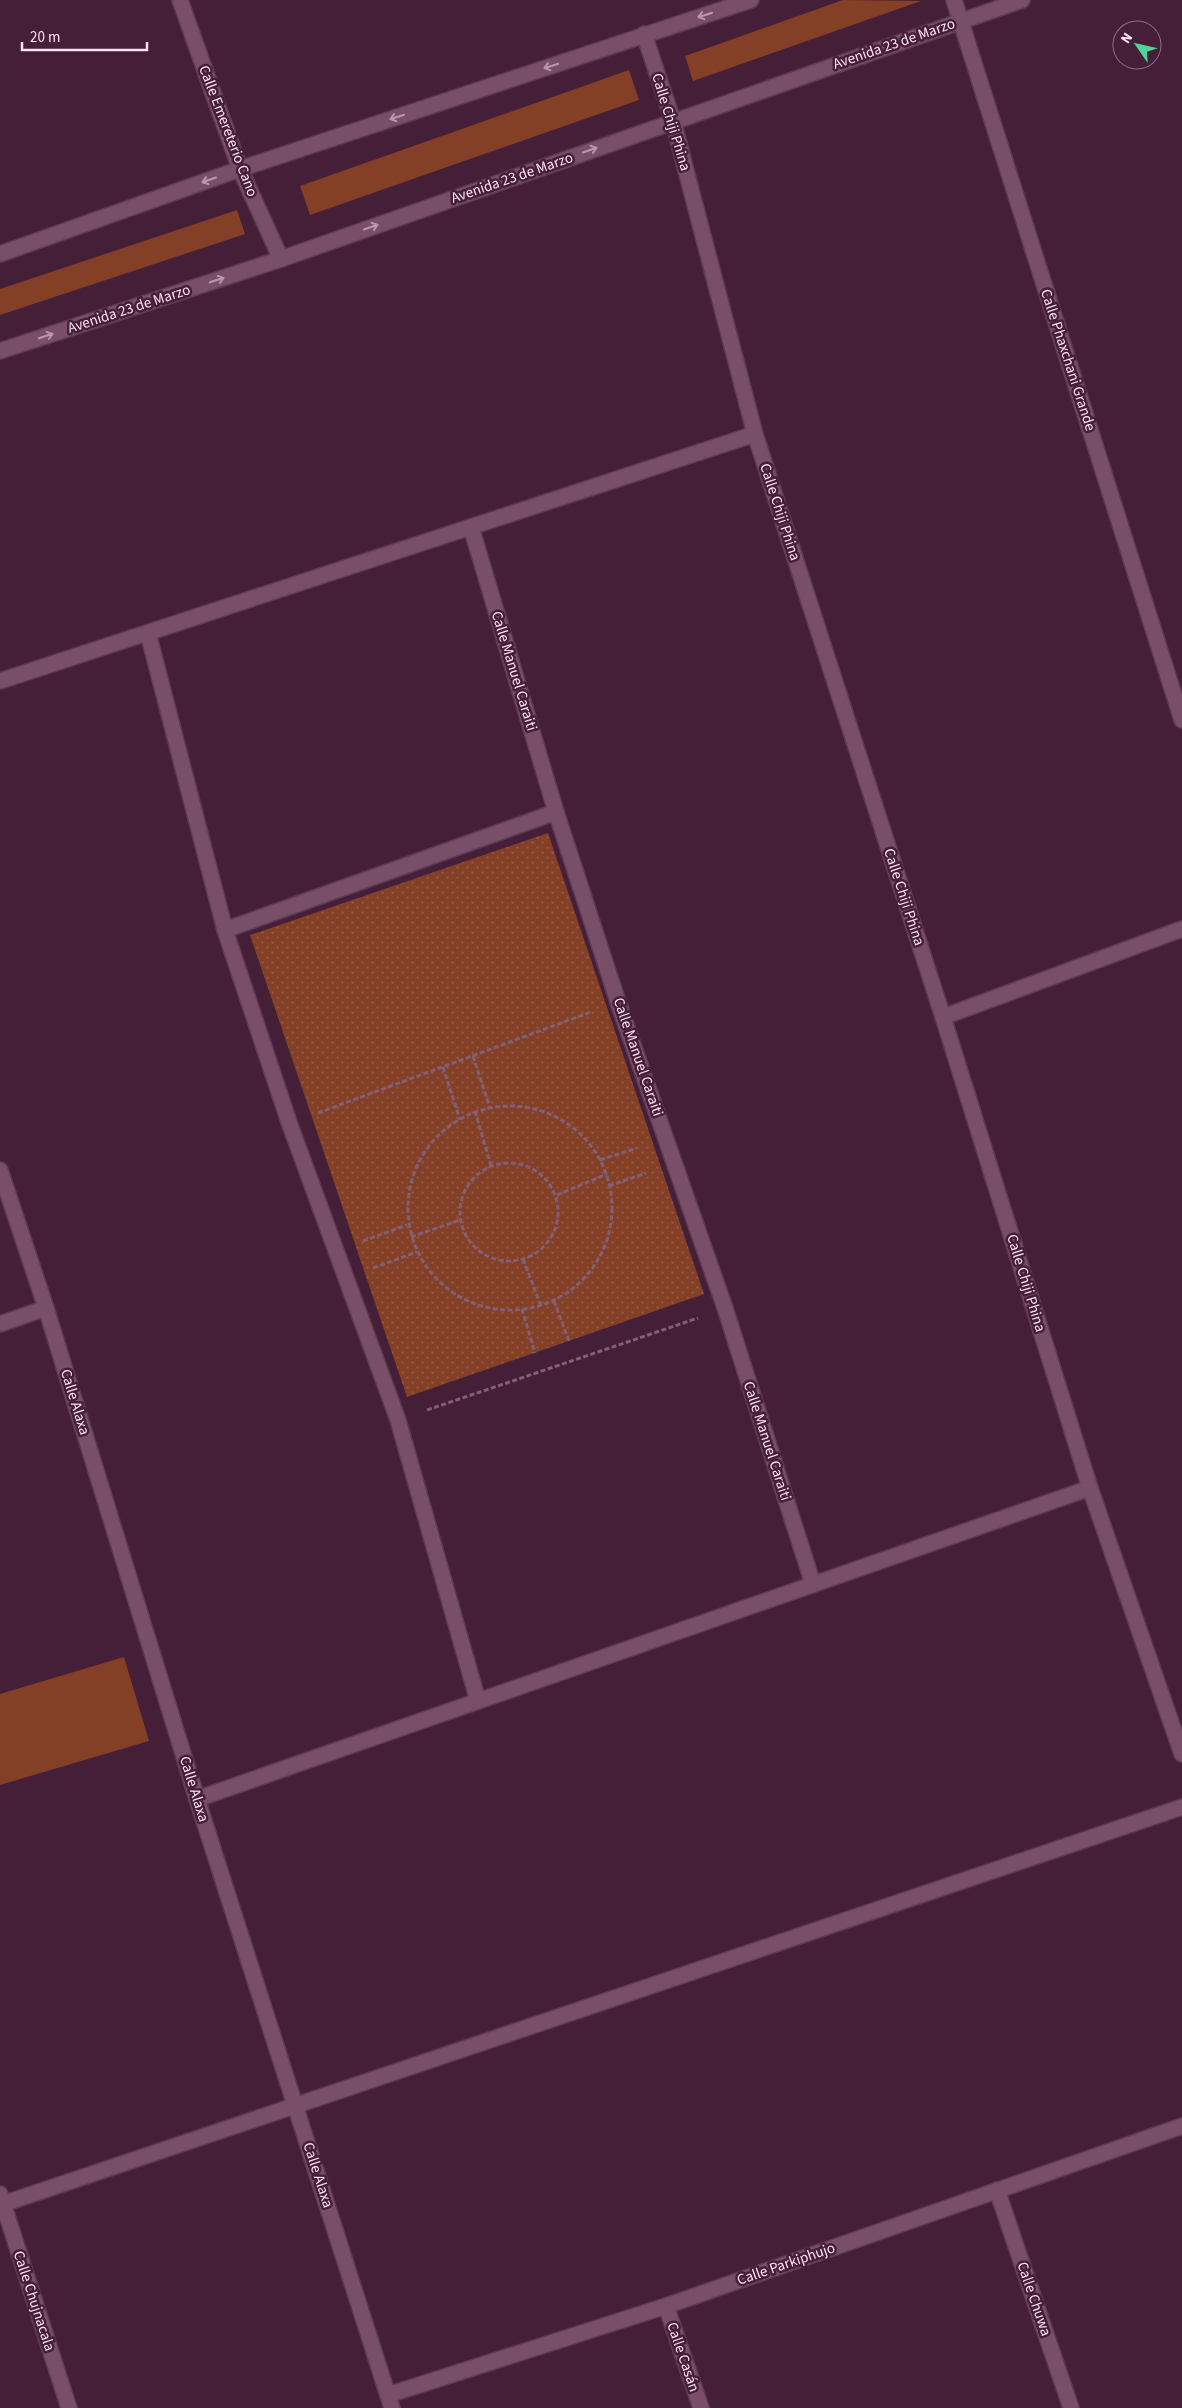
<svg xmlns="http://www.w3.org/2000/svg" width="1182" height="2408" viewBox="0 0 1182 2408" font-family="'Source Sans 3',sans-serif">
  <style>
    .green { fill: #834026 }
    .park { fill: url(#park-dots) }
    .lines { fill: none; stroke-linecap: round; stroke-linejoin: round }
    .street-casing { stroke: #5d3b52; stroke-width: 18 }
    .secondary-casing { stroke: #5d3b52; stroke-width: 18 }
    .path { stroke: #836077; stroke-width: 3; stroke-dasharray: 5 2.5; stroke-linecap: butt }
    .street { stroke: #794e69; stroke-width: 15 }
    .secondary { stroke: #794e69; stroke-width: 15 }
    .oneway { stroke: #bb98ae }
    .labels { text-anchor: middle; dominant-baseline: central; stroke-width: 5; stroke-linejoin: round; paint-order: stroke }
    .street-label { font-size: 15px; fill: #fde3f3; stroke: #451e38 }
  </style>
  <defs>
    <pattern id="park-dots" width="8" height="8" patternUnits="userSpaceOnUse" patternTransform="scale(1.25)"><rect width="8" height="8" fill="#834026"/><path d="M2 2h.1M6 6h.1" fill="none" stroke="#955b46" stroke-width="1.8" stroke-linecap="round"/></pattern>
  </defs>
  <rect width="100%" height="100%" fill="#451e38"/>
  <g class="green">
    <path d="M843,0l78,1 -228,80 -8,-25z"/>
    <path d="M629,70l10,30 -329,115 -10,-29z"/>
    <path d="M237,210l8,24 -245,81v-26z"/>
    <path d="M124,1657l25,84 -149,44v-91z"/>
  </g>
  <path class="park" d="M548,833l156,461 -297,103 -157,-462z"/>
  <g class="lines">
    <defs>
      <g id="street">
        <path d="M180,0l60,169 41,90"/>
        <path d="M954,0l228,720"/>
        <path d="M644,34l29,87 82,313 188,583 147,471 92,266"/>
        <path d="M471,527l85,285 63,193 106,303 88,276"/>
        <path d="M148,633l77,297 65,195 108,295 80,281"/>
        <path d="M0,681l755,-247"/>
        <path d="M225,930l331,-118"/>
        <path d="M943,1017l239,-88"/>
        <path d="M0,1170l46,138 151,491 195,609"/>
        <path d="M0,1324l46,-16"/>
        <path d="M197,1799l893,-311"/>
        <path d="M997,2190l74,218"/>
        <path d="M0,2194l69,214"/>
        <path d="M666,2306l35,102"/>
        <path d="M388,2395l278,-89 516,-180"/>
      </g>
      <g id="secondary">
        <path d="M0,254l240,-85 511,-169"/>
        <path d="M0,351l281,-92 741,-259"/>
        <path d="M0,2205l1182,-398"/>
      </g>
    </defs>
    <use href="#street" class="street-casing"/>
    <use href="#secondary" class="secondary-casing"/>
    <g class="path">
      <path d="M473,1056l17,52"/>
      <path d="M443,1067l17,53"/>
      <circle cx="510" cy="1208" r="102"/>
      <path d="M475,1111l16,55"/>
      <path d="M318,1113l273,-101"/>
      <path d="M600,1160l37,-12"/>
      <circle cx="509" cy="1212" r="49"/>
      <path d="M609,1186l37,-13"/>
      <path d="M557,1195l50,-21"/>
      <path d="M411,1237l49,-17"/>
      <path d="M363,1241l44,-16"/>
      <path d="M523,1259l18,47"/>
      <path d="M373,1268l44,-16"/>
      <path d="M554,1301l15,40"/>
      <path d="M522,1309l13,44"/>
      <path d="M427,1410l271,-92"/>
    </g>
    <use href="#street" class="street"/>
    <use href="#secondary" class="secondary"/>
  </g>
  <defs><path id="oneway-shaft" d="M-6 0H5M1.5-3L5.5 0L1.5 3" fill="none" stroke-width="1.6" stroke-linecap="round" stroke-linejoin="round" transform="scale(1.25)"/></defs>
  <g class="oneway">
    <use href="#oneway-shaft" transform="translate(705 15) rotate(162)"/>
    <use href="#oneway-shaft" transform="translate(551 66) rotate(162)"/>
    <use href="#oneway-shaft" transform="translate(397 117) rotate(162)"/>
    <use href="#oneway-shaft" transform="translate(590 150) rotate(-19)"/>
    <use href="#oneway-shaft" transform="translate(209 180) rotate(161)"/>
    <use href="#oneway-shaft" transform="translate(371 227) rotate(-19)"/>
    <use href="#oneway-shaft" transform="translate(217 280) rotate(-18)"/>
    <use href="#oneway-shaft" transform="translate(46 336) rotate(-18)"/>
  </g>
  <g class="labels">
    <g class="street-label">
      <text transform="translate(894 44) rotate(-19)">Avenida 23 de Marzo</text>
      <text transform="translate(671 122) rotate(73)">Calle Chiji Phina</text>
      <text transform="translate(228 131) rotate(69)">Calle Emereterio Cano</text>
      <text transform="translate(512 178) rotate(-19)">Avenida 23 de Marzo</text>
      <text transform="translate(129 309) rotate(-18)">Avenida 23 de Marzo</text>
      <text transform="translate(1068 360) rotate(72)">Calle Phaxchani Grande</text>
      <text transform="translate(780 512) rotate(72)">Calle Chiji Phina</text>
      <text transform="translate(514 671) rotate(73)">Calle Manuel Caraiti</text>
      <text transform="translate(904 897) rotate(72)">Calle Chiji Phina</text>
      <text transform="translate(638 1057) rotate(71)">Calle Manuel Caraiti</text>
      <text transform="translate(1026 1283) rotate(73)">Calle Chiji Phina</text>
      <text transform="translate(75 1402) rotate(73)">Calle Alaxa</text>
      <text transform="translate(767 1441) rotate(72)">Calle Manuel Caraiti</text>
      <text transform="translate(194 1789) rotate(73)">Calle Alaxa</text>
      <text transform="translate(318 2175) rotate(72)">Calle Alaxa</text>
      <text transform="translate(786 2264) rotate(-19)">Calle Parkiphujo</text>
      <text transform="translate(1034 2299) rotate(71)">Calle Chuwa</text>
      <text transform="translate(34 2301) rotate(72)">Calle Chujnacala</text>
      <text transform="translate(683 2357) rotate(71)">Calle Casán</text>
    </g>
  </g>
  <g transform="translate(1137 45) rotate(304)"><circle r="24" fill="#451e38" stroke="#8f6d83"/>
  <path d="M0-4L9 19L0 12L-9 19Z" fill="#4fd399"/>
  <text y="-8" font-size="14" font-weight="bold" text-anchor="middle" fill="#fde3f3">N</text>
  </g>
  <path d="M22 42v8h125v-8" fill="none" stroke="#fde3f3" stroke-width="2.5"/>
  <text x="30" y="42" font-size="15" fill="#fde3f3" stroke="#451e38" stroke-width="4" paint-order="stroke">20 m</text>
</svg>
